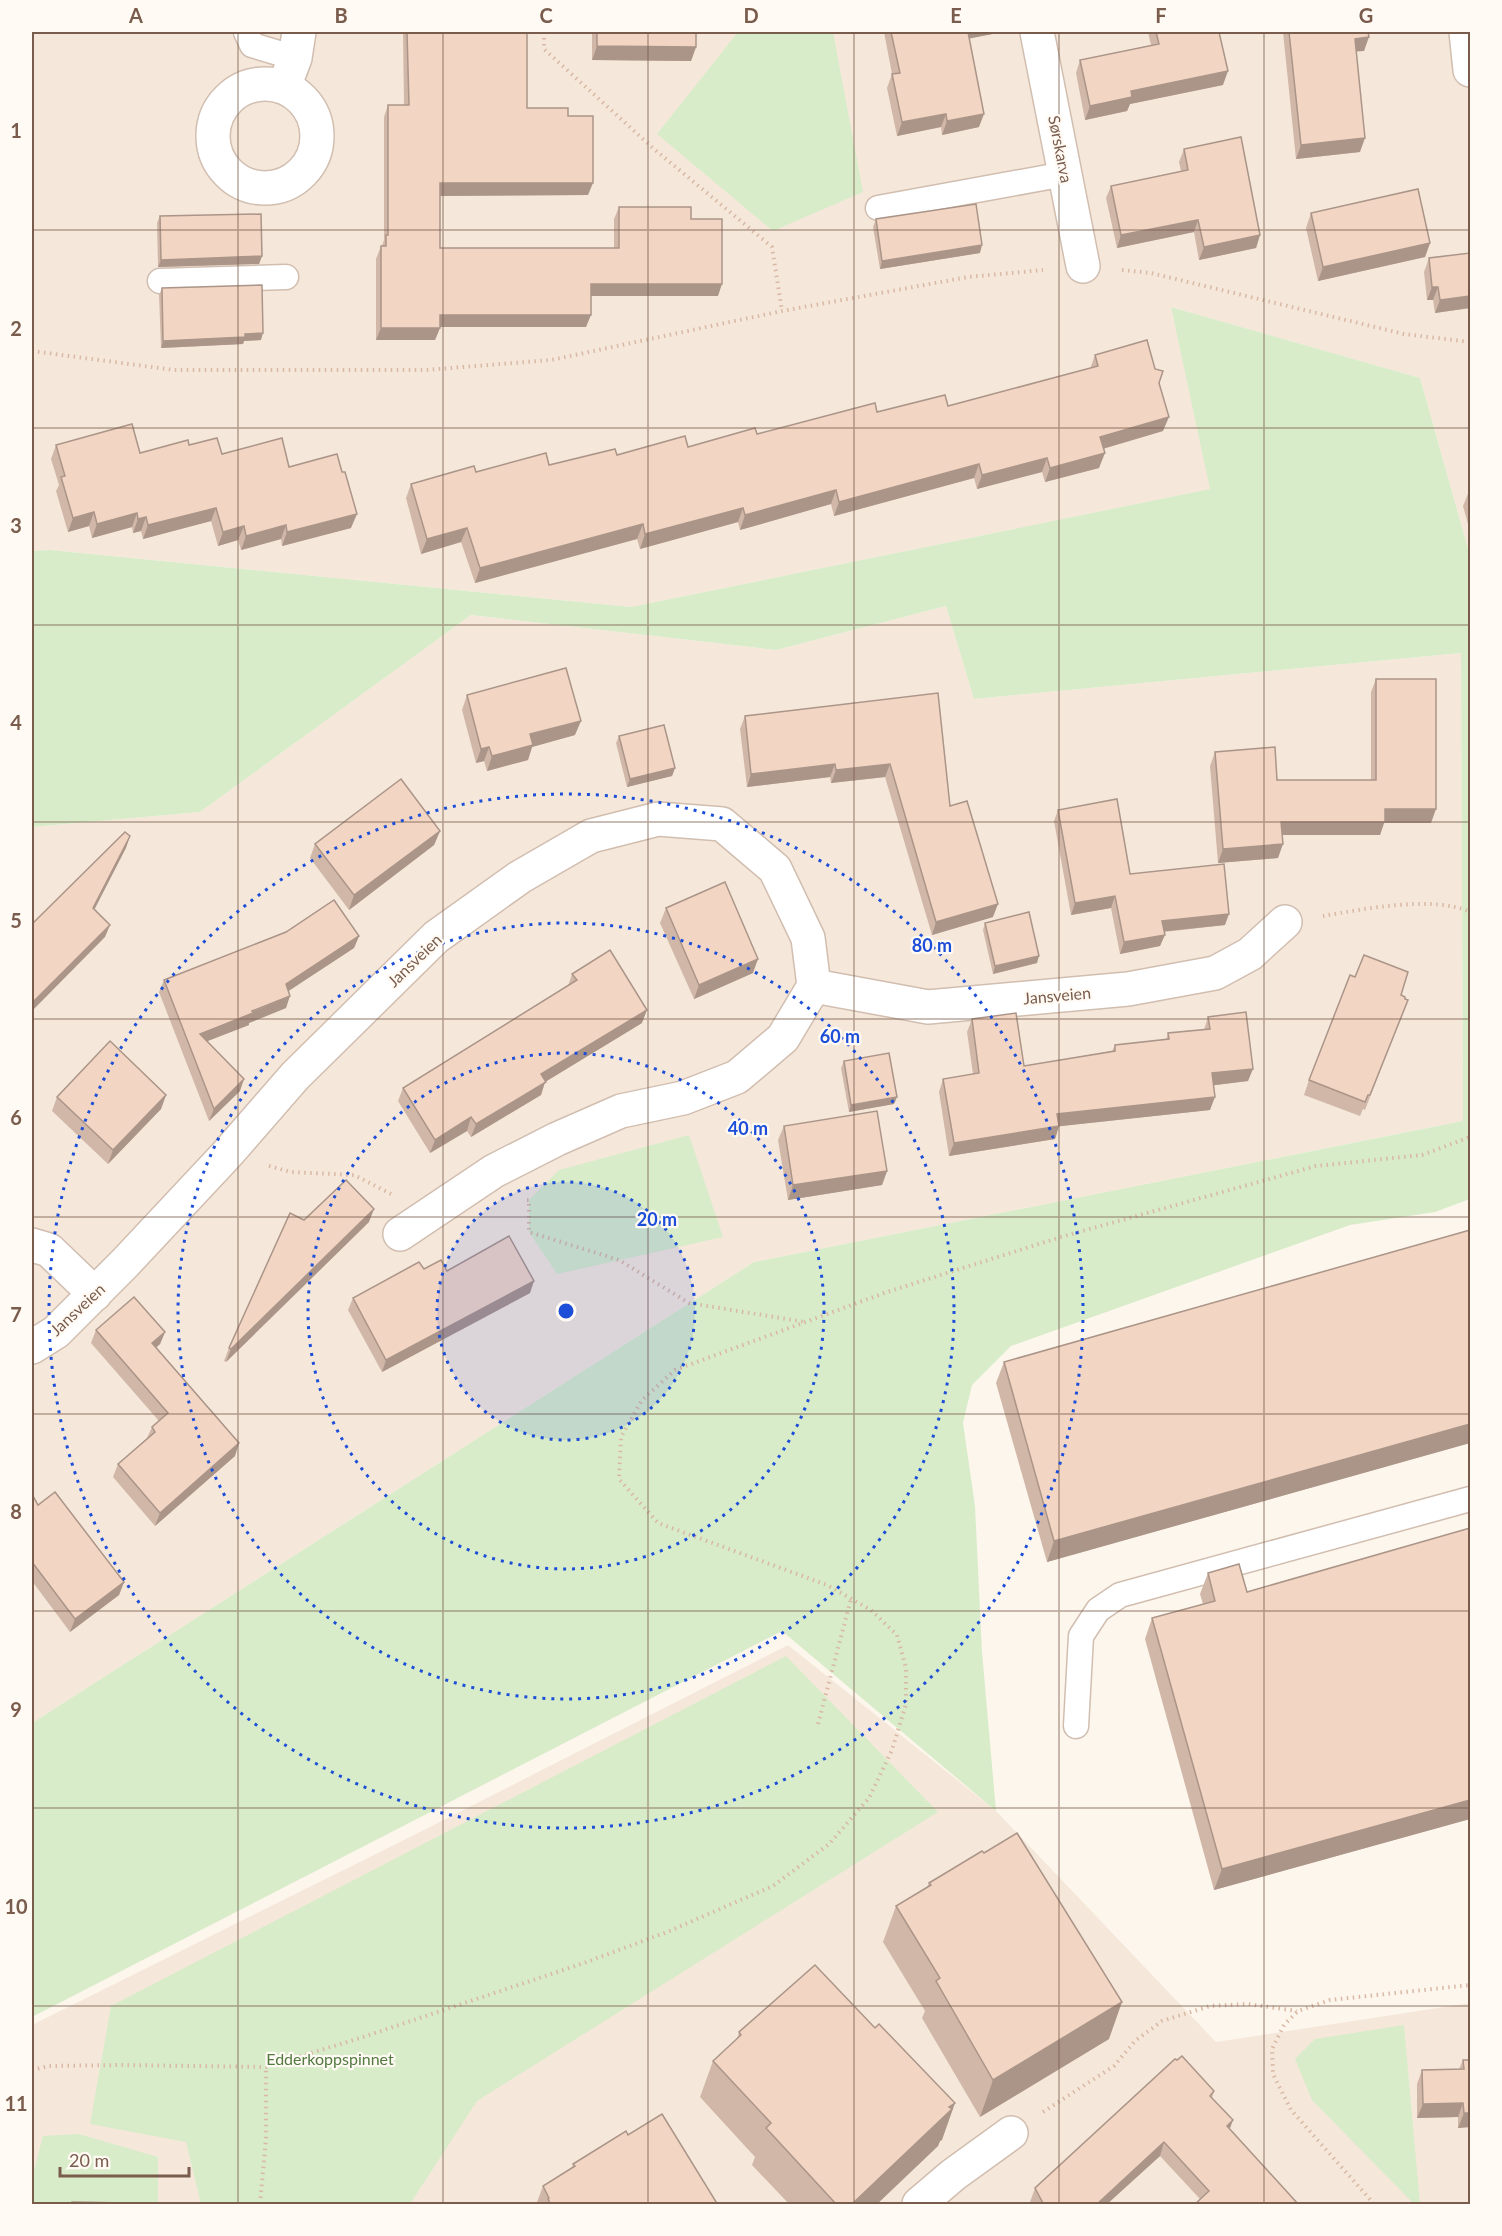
<svg xmlns="http://www.w3.org/2000/svg" width="1502" height="2236" viewBox="0 0 1502 2236" font-family="Lato,sans-serif">
  <style>
    .residential { fill: #f5e8da }
    .green { fill: #d8ecc9 }
    .lines { fill: none; stroke-linecap: round; stroke-linejoin: round }
    .lane-casing { stroke: #d1beb0; stroke-width: 27 }
    .street-casing { stroke: #d1beb0; stroke-width: 36 }
    .path { stroke: #d9b8a5; stroke-width: 4; stroke-dasharray: 1.5 4.5; stroke-linecap: butt }
    .lane { stroke: #fff; stroke-width: 24 }
    .street { stroke: #fff; stroke-width: 33 }
    .wall { fill: #d1b7a8 }
    .shaded-wall { fill: #aa9588 }
    .building { fill: #f3d5c3; stroke: #aa9588; stroke-width: 1.5 }
    .grid { fill: none; stroke: #7a5c4d; stroke-width: 1.5; stroke-opacity: 0.55 }
    .ring { fill: none; stroke: #1d4ed8; stroke-width: 3; stroke-dasharray: 3 6 }
    .labels { text-anchor: middle; dominant-baseline: central; stroke-width: 4.5; stroke-linejoin: round; paint-order: stroke }
    .street-label { font-size: 16px; fill: #7a5c4d; stroke: #fffaf3 }
    .park-label { font-size: 16px; fill: #537a41; stroke: #fffaf3 }
    .centre { fill: #1d4ed8; stroke: #fffaf3; stroke-width: 3 }
    .ring-label { font-size: 18px; text-anchor: middle; font-weight: bold; fill: #1d4ed8; stroke: #fffaf3; stroke-width: 4.5; stroke-linejoin: round; paint-order: stroke }
    .neatline { fill: none; stroke: #7a5c4d; stroke-width: 2 }
    .grid-label { font-size: 20px; text-anchor: middle; font-weight: bold; fill: #7a5c4d }
  </style>
  <rect width="100%" height="100%" fill="#fdf6ec"/>
  <g class="residential">
    <path d="M32,32h1438v524l-50,-178 -249,-71 40,182 -580,118 -581,-57 -18,1z"/>
    <path d="M946,606l28,93 487,-46 2,468 -709,141 -722,461v-896l168,-15 271,-197 305,35z"/>
    <path d="M788,1645l208,166 220,231 254,-39v201h-1438v-179l384,-191z"/>
  </g>
  <g class="green">
    <path d="M738,32h95l30,160 -90,39 -116,-97z"/>
    <path d="M1171,307l249,71 50,178v643l-35,13 -85,13 -339,121 -39,39 -9,38 12,83 7,146 14,159 -214,-180 -750,386v-294l722,-461 709,-141 -2,-468 -487,46 -28,-93 -170,44 -305,-35 -271,197 -168,15v-276l18,-1 581,57 579,-118z"/>
    <path d="M689,1135l34,102 -166,37 -28,-42v-32l30,-30z"/>
    <path d="M786,1656l152,156 -461,289 -67,103h-209l-15,-62 -96,-18 21,-118z"/>
    <path d="M1404,2025l16,179h-6l-102,-104 -17,-41 20,-20z"/>
    <path d="M79,2134l79,23v47h-126v-26l11,-42z"/>
  </g>
  <g class="lines">
    <defs>
      <g id="lane">
        <path d="M246,32l6,13 43,13"/>
        <path d="M878,208l187,-34"/>
        <path d="M160,281l126,-4"/>
        <path d="M1076,1726l5,-90 17,-26 22,-15 350,-96"/>
      </g>
      <g id="street">
        <path d="M1037,32l46,234"/>
        <path d="M1466,32l4,38"/>
        <circle cx="265" cy="136" r="52"/>
        <path d="M284,87l11,-29 4,-26"/>
        <path d="M814,986l114,21 200,-18 87,-16 35,-19 35,-32"/>
        <path d="M32,1245l17,5 46,44"/>
        <path d="M32,1347l24,-15 69,-69 103,-110 67,-77 141,-139 84,-60 71,-41 67,-17 64,5 53,45 33,69 6,48 -31,52 -46,39 -54,21 -62,13 -64,28 -63,32 -94,63"/>
        <path d="M919,2204l34,-29 58,-42"/>
      </g>
    </defs>
    <use href="#lane" class="lane-casing"/>
    <use href="#street" class="street-casing"/>
    <g class="path">
      <path d="M544,32v17l110,100 118,98 10,64"/>
      <path d="M1122,270l29,3 253,61 66,8"/>
      <path d="M32,351l142,19h252l125,-10 231,-49 186,-34 75,-7"/>
      <path d="M1323,916c40,-7 111,-21 147,-4"/>
      <path d="M269,1166l22,6 63,3 37,19"/>
      <path d="M527,1200h2v32l90,28 70,43 116,19"/>
      <path d="M818,1724l33,-125"/>
      <path d="M32,2070l17,-4 73,-1 144,2 97,-30 221,-74 83,-31 106,-46 56,-42 40,-46 23,-48 14,-46v-36l-9,-33 -26,-25 -44,-25 -169,-62 -39,-44 2,-42 21,-37 33,-30 212,-78 174,-55 255,-71 106,-11 48,-18"/>
      <path d="M1043,2112l71,-46 21,-25 27,-20 48,-15 38,-2 49,7"/>
      <path d="M260,2204l6,-65v-72"/>
      <path d="M1374,2204l-83,-94 -18,-36 -1,-25 12,-24 14,-14 32,-11 140,-15"/>
    </g>
    <use href="#lane" class="lane"/>
    <use href="#street" class="street"/>
  </g>
  <g class="wall">
    <path d="M403,32h124v76l41,8 20,79 -148,1v52h174v-29l5,-12 72,12 27,77h-127l-5,31h-146l-5,13h-59v-81l5,-13h1l2,-6v-123l4,-12h16z"/>
    <path d="M592,32h104v15l-5,14 -99,-1z"/>
    <path d="M884,32h119l-34,6 10,89 -37,8 -1,-8 -44,9 -10,-48 5,-14z"/>
    <path d="M1148,32h71l4,53 -93,19 -3,7 -42,9 -9,-47 4,-13 71,-15z"/>
    <path d="M1283,32h85l-4,19h-8l4,101 -64,7z"/>
    <path d="M1184,149l76,86 -4,13 -57,12 -5,-28 -77,16 -11,-50 5,-12 70,-15 -2,-9z"/>
    <path d="M1311,213l119,30 -5,14 -107,24 -12,-53z"/>
    <path d="M160,216l102,40 -3,8 -101,3 -1,-44z"/>
    <path d="M876,219l104,34 -100,16 -7,-42z"/>
    <path d="M1470,253v55l-35,5 -2,-13h-6l-3,-28 5,-14z"/>
    <path d="M162,288l99,52 -17,1 -1,3 -82,4 -2,-53z"/>
    <path d="M1095,355l64,28 4,48 -60,18 -4,19 -54,14 -3,-10 -65,17 -3,-11 -140,38 -3,-12 -91,26 -2,-8 -98,27 -3,-10 -162,44 -14,-41 -40,12 -15,-56 5,-14 65,-12 73,-7 68,-10 71,-8 189,-35 71,-6 142,-37z"/>
    <path d="M56,445l84,8 49,-8 33,9 67,13 62,61 -69,18 -1,-7 -40,11 -3,-10 -20,6 -7,-25 -68,18 -2,-8 -8,2 -1,-6 -40,11 -3,-12 -21,6 -12,-41 3,-6 -8,-26z"/>
    <path d="M1469,491h1v40l-7,-25z"/>
    <path d="M1376,679l55,144h-47l-4,12h-98l-4,23 -60,5 -8,-97 5,-14 62,28h94v-88z"/>
    <path d="M938,693l12,113 43,111 -61,18 -47,-158 -54,6 -1,-6 -83,10 -7,-58 5,-13z"/>
    <path d="M467,695l108,40 -43,12 -4,13 -41,11 -3,-10 -8,2 -14,-53z"/>
    <path d="M619,736l56,32 -3,8 -45,11 -11,-44z"/>
    <path d="M1058,810l72,64 95,51 -61,7 -4,14 -40,8 -9,-46 -40,7 -17,-94z"/>
    <path d="M440,831l-6,14 -85,65 -39,-52 5,-14z"/>
    <path d="M666,908l87,65 -59,26 -34,-76z"/>
    <path d="M985,923l52,40 -44,11 -10,-44z"/>
    <path d="M359,936l-5,12 -66,43 -2,17 -37,15v2l-42,16 33,50 -31,30 -50,-129 5,-12z"/>
    <path d="M572,974l70,49 -97,59 -4,13 -70,42 -4,-6 -37,22 -32,-52 5,-13 165,-102z"/>
    <path d="M1401,995l1,19 -37,96 -2,-1 -3,7 -56,-21 5,-15z"/>
    <path d="M1208,1017l40,64 -34,4 -4,25 -151,16 -4,13 -106,17 -10,-64 4,-13 30,-5 -6,-42 5,-13 52,47 88,-15 3,-6 51,-5 2,-7 36,-3z"/>
    <path d="M844,1061l53,36 -3,7 -45,8 -8,-44z"/>
    <path d="M166,1095l-5,14 -53,55 -56,-53 5,-14z"/>
    <path d="M784,1126l103,45 -5,14 -94,15 -10,-60z"/>
    <path d="M369,1222l-143,140 -2,-1 5,-13z"/>
    <path d="M1470,1230v213l-423,119 -51,-179 8,-21z"/>
    <path d="M424,1269l23,2 83,22 -148,79 -34,-62 5,-12z"/>
    <path d="M96,1330l69,2 -5,12 -4,4 79,108 -80,70 -42,-49 5,-13 29,-26 5,-11 7,-6 -68,-78z"/>
    <path d="M32,1494l6,11 86,77 -5,13 -49,37 -38,-51z"/>
    <path d="M1470,1528v291l-256,71 -69,-251 7,-21 51,-14 -3,-10 8,-21 39,19z"/>
    <path d="M929,1883l180,156 -129,78 -58,-99 3,-7 -42,-69 13,-36 31,-19z"/>
    <path d="M739,2032l203,108 -2,1 -2,5 -62,59h-86l-38,-40 3,-8 -55,-60 13,-36 24,-22z"/>
    <path d="M1463,2060l7,67 -12,1v-11l-41,1v-34l5,-14 37,-1z"/>
    <path d="M1214,2091l-2,7 18,31 69,76 -99,-6 -40,-43 -54,49h-75l-1,-3 5,-14z"/>
    <path d="M628,2135l90,70h-182l7,-19 29,-18 1,-4z"/>
  </g>
  <g class="shaded-wall">
    <path d="M965,32h38l-41,8z"/>
    <path d="M1369,37l-5,14 -14,1 5,-13z"/>
    <path d="M597,46l99,1 -5,14 -99,-1z"/>
    <path d="M1228,71l-5,14 -93,19 -3,7 -42,9 5,-14 41,-15z"/>
    <path d="M946,114l-5,13 -44,9 5,-14z"/>
    <path d="M984,114l-5,13 -37,8 5,-14z"/>
    <path d="M1365,138l-5,14 -64,7 5,-14z"/>
    <path d="M440,183h153l-5,12 -153,1z"/>
    <path d="M1198,220l-4,12 -77,16 4,-13z"/>
    <path d="M1260,235l-4,13 -57,12 5,-13z"/>
    <path d="M1430,243l-5,14 -107,24 5,-14z"/>
    <path d="M982,245l-2,8 -100,16 2,-8z"/>
    <path d="M262,256l-3,8 -101,3 3,-7z"/>
    <path d="M591,284h131l-4,12h-132z"/>
    <path d="M1432,287h6l-5,13h-6z"/>
    <path d="M1470,295v13l-35,5 5,-13z"/>
    <path d="M440,315h151l-5,12h-151z"/>
    <path d="M381,328h59l-5,12h-59z"/>
    <path d="M263,333l-2,7 -17,1 -1,3 -82,4 2,-7z"/>
    <path d="M1169,417l-6,14 -68,20 5,-14z"/>
    <path d="M1105,453l-6,15 -54,14 5,-14z"/>
    <path d="M1047,458l-5,14 -65,17 5,-14z"/>
    <path d="M979,464l-5,14 -140,38 5,-14z"/>
    <path d="M836,490l-5,14 -91,26 5,-15z"/>
    <path d="M216,508l-5,13 -68,18 5,-14z"/>
    <path d="M743,508l-5,14 -98,27 5,-15z"/>
    <path d="M94,512l-5,14 -21,6 5,-14z"/>
    <path d="M137,513l-5,14 -40,11 5,-14z"/>
    <path d="M357,514l-6,14 -69,18 5,-14z"/>
    <path d="M146,517l-5,14 -8,2 5,-14z"/>
    <path d="M643,524l-6,15 -162,44 5,-15z"/>
    <path d="M286,525l-5,14 -40,11 5,-14z"/>
    <path d="M244,526l-6,14 -20,6 5,-14z"/>
    <path d="M467,528l-6,14 -40,12 6,-15z"/>
    <path d="M581,721l-6,14 -43,12 -4,13 -41,11 5,-15 38,-22z"/>
    <path d="M489,747l-5,14 -8,2 5,-14z"/>
    <path d="M835,764l-5,13 -83,10 4,-13z"/>
    <path d="M890,764l-5,13 -54,6 5,-13z"/>
    <path d="M675,768l-3,8 -45,11 3,-8z"/>
    <path d="M1385,809h51l-5,14h-47l-4,12h-104l5,-13z"/>
    <path d="M440,831l-6,14 -85,65 5,-15z"/>
    <path d="M130,836l-4,12 -37,72 4,-12z"/>
    <path d="M1283,844l-5,14 -60,5 5,-14z"/>
    <path d="M1115,896l-4,12 -40,7 4,-12z"/>
    <path d="M998,904l-5,13 -61,18 4,-13z"/>
    <path d="M1229,914l-4,11 -67,7 4,-11z"/>
    <path d="M110,925l-5,12 -73,74v-8z"/>
    <path d="M1165,935l-5,11 -40,8 4,-12z"/>
    <path d="M359,936l-5,12 -73,48 5,-12z"/>
    <path d="M1039,956l-2,7 -44,11 2,-8z"/>
    <path d="M758,959l-5,14 -59,26 5,-14z"/>
    <path d="M290,996l-4,12 -37,15v2l-54,21 5,-12z"/>
    <path d="M647,1010l-5,13 -97,59 -4,13 -70,42 5,-13 65,-50z"/>
    <path d="M1253,1069l-5,12 -40,5 4,-13z"/>
    <path d="M244,1079l-4,12 -31,30 5,-12z"/>
    <path d="M166,1095l-5,14 -53,55 5,-14z"/>
    <path d="M897,1097l-3,7 -45,8 2,-7z"/>
    <path d="M1215,1097l-5,13 -157,17 4,-13z"/>
    <path d="M471,1117l-4,14 -37,22 5,-13z"/>
    <path d="M1059,1126l-4,13 -106,17 5,-13z"/>
    <path d="M887,1171l-5,14 -94,15 5,-15z"/>
    <path d="M374,1209l-5,13 -143,140 5,-13z"/>
    <path d="M534,1281l-4,12 -148,79 4,-12z"/>
    <path d="M165,1332l-5,12 -13,11 5,-12z"/>
    <path d="M1470,1424v19l-423,119 7,-21z"/>
    <path d="M239,1443l-4,13 -80,70 5,-13z"/>
    <path d="M124,1582l-5,13 -49,37 5,-13z"/>
    <path d="M1470,1800v19l-256,71 8,-21z"/>
    <path d="M1122,2002l-13,37 -129,78 13,-37z"/>
    <path d="M955,2103l-13,37 -2,1 -2,5 -62,59h-25l98,-98z"/>
    <path d="M1463,2103l-5,14 -41,1 6,-14z"/>
    <path d="M1464,2113h6v14l-12,1z"/>
    <path d="M1233,2120l-5,14 -1,-8z"/>
    <path d="M1164,2142l-4,14 -54,49h-10z"/>
  </g>
  <g class="building">
    <path d="M407,32h120v76h41v8h25v67h-153v65h179v-41h72v12h31v65h-131v31h-151v13h-59v-82h5v-11h2v-130h21z"/>
    <path d="M597,32h99v15l-99,-1z"/>
    <path d="M891,32h77l16,82 -37,7 -1,-7 -44,8 -10,-48 8,-1z"/>
    <path d="M1156,32h63l9,39 -97,20 1,6 -42,9 -10,-46 79,-16z"/>
    <path d="M1289,32h79l1,5 -14,2 10,99 -64,7z"/>
    <path d="M1241,137l19,98 -56,12 -6,-27 -77,15 -10,-49 77,-16 -4,-21z"/>
    <path d="M1418,189l12,54 -107,24 -12,-54z"/>
    <path d="M976,204l6,41 -100,16 -6,-42z"/>
    <path d="M261,214l1,42 -101,4 -1,-44z"/>
    <path d="M1470,253v43l-30,4 -2,-13h-6l-3,-29z"/>
    <path d="M262,285l1,48 -18,1v3l-82,4 -1,-53z"/>
    <path d="M1147,340l8,29 8,2 -4,12 10,34 -69,20 5,16 -55,15 -3,-10 -65,17 -3,-11 -140,38 -3,-12 -91,25 -2,-7 -98,26 -2,-10 -163,44 -13,-40 -40,11 -16,-55 63,-18 2,6 70,-19 3,12 66,-16 2,6 68,-19 3,11 67,-19 2,6 118,-31 2,9 68,-17 3,11 150,-40 -3,-11z"/>
    <path d="M132,424l8,29 48,-13 1,5 28,-7 5,16 60,-16 7,29 48,-13 5,18h3l12,42 -70,18 -1,-7 -40,11 -2,-10 -21,6 -7,-24 -68,17 -2,-8 -8,2 -1,-6 -40,11 -3,-12 -21,6 -12,-41 4,-1 -9,-31z"/>
    <path d="M566,668l15,53 -51,13 3,11 -41,11 -3,-9 -8,2 -14,-54z"/>
    <path d="M1376,679h60v130h-51v13h-104l2,22 -60,5 -8,-97 60,-5 2,33h99z"/>
    <path d="M938,693l12,113 17,-5 31,103 -62,18 -46,-158 -54,6 -1,-6 -84,10 -6,-58z"/>
    <path d="M664,725l11,43 -45,11 -11,-43z"/>
    <path d="M401,779l39,52 -86,64 -39,-51z"/>
    <path d="M1117,799l13,75 94,-10 5,50 -67,7 3,14 -41,7 -9,-46 -40,7 -17,-93z"/>
    <path d="M125,832l5,4 -37,72 17,17 -78,78v-79z"/>
    <path d="M725,882l33,77 -59,26 -33,-77z"/>
    <path d="M334,900l25,36 -73,48 4,12 -38,15 1,2 -53,21 44,45 -30,30 -50,-129 122,-48z"/>
    <path d="M1029,912l10,44 -44,10 -10,-43z"/>
    <path d="M610,950l37,60 -106,64 5,8 -70,42 -5,-7 -36,23 -32,-52 174,-108 -5,-6z"/>
    <path d="M1364,955l44,17 -7,23 4,2v2l3,1 -38,95h-2l-3,7 -56,-22 41,-105 5,2z"/>
    <path d="M1246,1012l7,57 -41,4 3,24 -158,17 2,12 -105,17 -11,-64 36,-6 -7,-54 44,-6 8,53 91,-15v-6l54,-6 -1,-6 42,-4 -2,-12z"/>
    <path d="M110,1041l56,54 -53,55 -56,-53z"/>
    <path d="M889,1053l8,44 -46,8 -7,-44z"/>
    <path d="M877,1111l10,60 -94,14 -9,-59z"/>
    <path d="M346,1180l28,29 -143,140 -2,-1 61,-135 14,7z"/>
    <path d="M1470,1230v194l-416,117 -50,-179z"/>
    <path d="M509,1236l25,45 -148,79 -33,-62 66,-36 5,7 17,-9 6,11z"/>
    <path d="M134,1297l31,35 -13,11 87,100 -79,70 -42,-49 37,-32 -3,-5 16,-14 -72,-83z"/>
    <path d="M55,1492l69,90 -49,37 -43,-57v-68l6,11z"/>
    <path d="M1470,1528v272l-248,69 -70,-251 63,-17 -7,-28 31,-9 8,28z"/>
    <path d="M1017,1833l105,169 -129,78 -57,-99 4,-3 -44,-72 35,-21 -2,-2 53,-32 2,2z"/>
    <path d="M815,1965l60,63 4,-4 76,79 -6,4 3,2 -101,96h-14l-71,-77 5,-5 -58,-62 28,-26 -2,-3z"/>
    <path d="M1182,2056l32,35 -4,5 23,24 -6,6 72,79h-105l15,-14 -45,-49 -68,63h-52l-9,-17 140,-129 2,1z"/>
    <path d="M1463,2060h7v53h-6l-1,-10 -40,1 -1,-34 42,-1z"/>
    <path d="M662,2114l56,91h-167l-3,-6 1,-1 -6,-12 32,-20 -2,-2 53,-33 2,4z"/>
    <path d="M72,2202l110,2 -111,1z"/>
  </g>
  <path class="grid" d="M238,32v2172M443,32v2172M648,32v2172M854,32v2172M1059,32v2172M1264,32v2172M32,230h1438M32,428h1438M32,625h1438M32,822h1438M32,1019h1438M32,1217h1438M32,1414h1438M32,1611h1438M32,1808h1438M32,2006h1438"/>
  <circle cx="566" cy="1311" r="129" fill="#1d4ed8" fill-opacity=".12"/>
  <g class="ring">
    <circle cx="566" cy="1311" r="129"/>
    <circle cx="566" cy="1311" r="258"/>
    <circle cx="566" cy="1311" r="388"/>
    <circle cx="566" cy="1311" r="517"/>
  </g>
  <g class="labels">
    <g class="street-label">
      <text transform="translate(1061 149) rotate(79)">Sørskarva</text>
      <text transform="translate(414 960) rotate(-44)">Jansveien</text>
      <text transform="translate(1057 995) rotate(-5)">Jansveien</text>
      <text transform="translate(77 1309) rotate(-43)">Jansveien</text>
    </g>
    <g class="park-label">
      <text x="330" y="2058">Edderkoppspinnet</text>
    </g>
  </g>
  <circle cx="566" cy="1311" r="9" class="centre"/>
  <g class="ring-label">
    <text x="932" y="952">80 m</text>
    <text x="840" y="1043">60 m</text>
    <text x="748" y="1135">40 m</text>
    <text x="657" y="1226">20 m</text>
  </g>
  <rect width="1502" height="2236" fill="none" stroke="#fffaf3" stroke-width="66"/>
  <path d="M60 2167v9h129v-9" fill="none" stroke="#7a5c4d" stroke-width="3"/>
  <text x="69" y="2167" font-size="18" fill="#7a5c4d" stroke="#fffaf3" stroke-width="4.5" paint-order="stroke">20 m</text>
  <rect x="33" y="33" width="1436" height="2170" class="neatline"/>
  <g class="grid-label">
    <text x="136" y="23">A</text>
    <text x="341" y="23">B</text>
    <text x="546" y="23">C</text>
    <text x="751" y="23">D</text>
    <text x="956" y="23">E</text>
    <text x="1161" y="23">F</text>
    <text x="1366" y="23">G</text>
    <text x="16" y="138">1</text>
    <text x="16" y="336">2</text>
    <text x="16" y="533">3</text>
    <text x="16" y="730">4</text>
    <text x="16" y="928">5</text>
    <text x="16" y="1125">6</text>
    <text x="16" y="1322">7</text>
    <text x="16" y="1519">8</text>
    <text x="16" y="1717">9</text>
    <text x="16" y="1914">10</text>
    <text x="16" y="2111">11</text>
  </g>
</svg>
